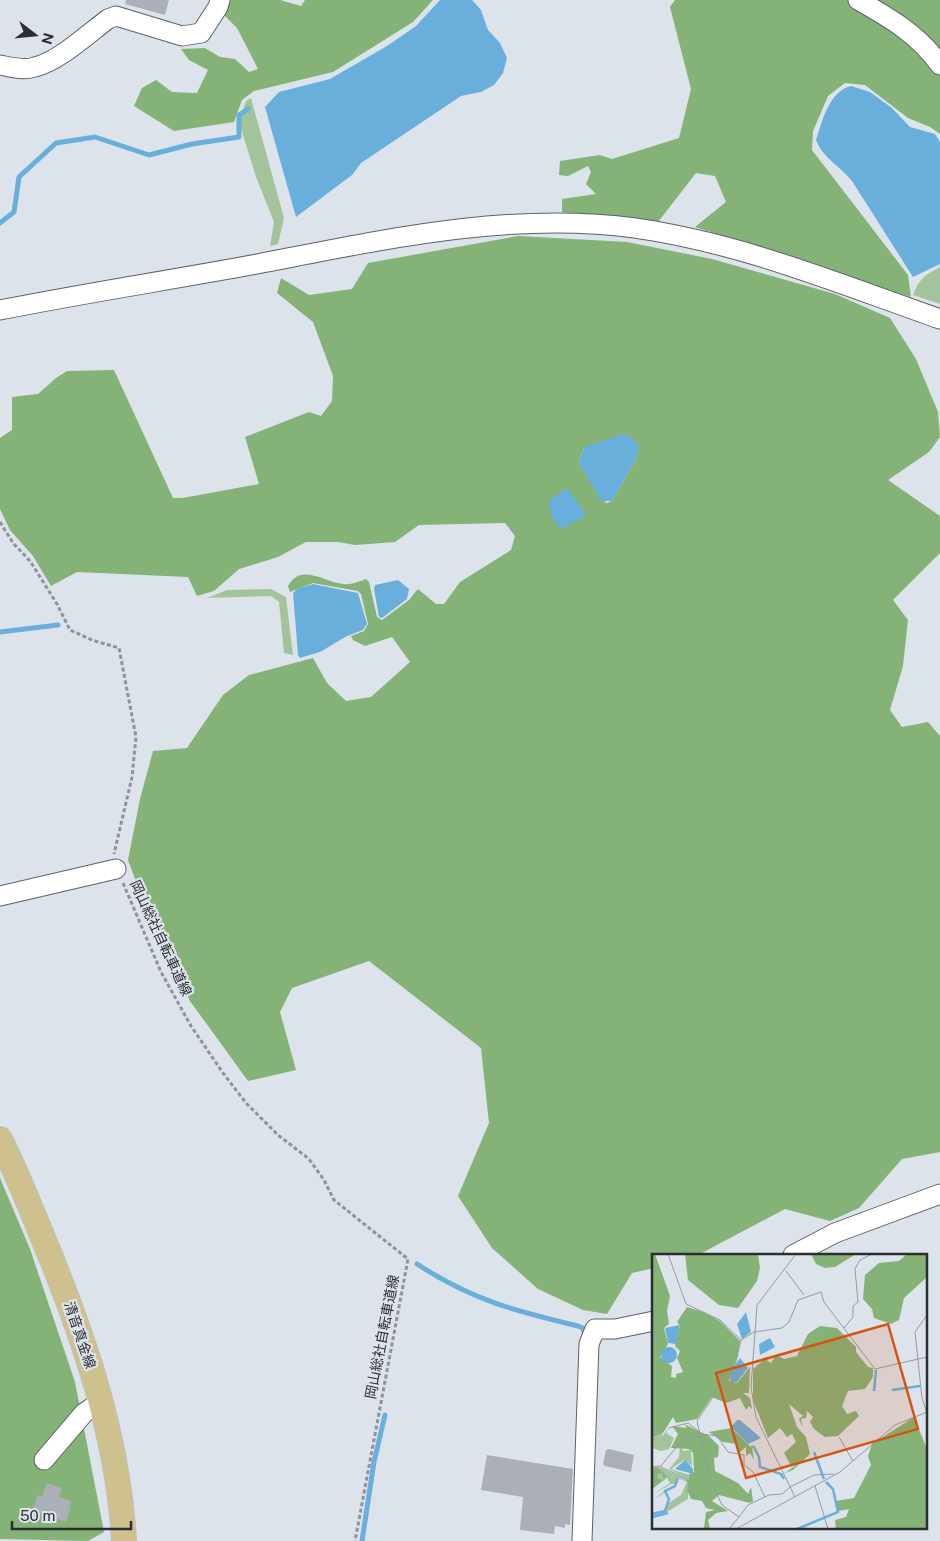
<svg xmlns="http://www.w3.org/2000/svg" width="940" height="1541" viewBox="0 0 940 1541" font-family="'Public Sans','Noto Sans JP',sans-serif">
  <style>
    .green { fill: #a3c49b }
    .forest { fill: #84b277; fill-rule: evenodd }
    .water { fill: #68b0db }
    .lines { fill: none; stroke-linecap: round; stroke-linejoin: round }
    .stream { stroke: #68b0db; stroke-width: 5 }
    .building { fill: #abb0b8 }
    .minor-casing { stroke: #5c6168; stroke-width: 21 }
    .major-casing { stroke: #bfc0c1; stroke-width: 26 }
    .path { stroke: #8f9399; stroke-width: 3; stroke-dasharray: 4 2.5; stroke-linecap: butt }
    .minor { stroke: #fff; stroke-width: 19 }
    .major { stroke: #cec18e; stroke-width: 24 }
    .labels { text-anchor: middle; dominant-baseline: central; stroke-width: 4.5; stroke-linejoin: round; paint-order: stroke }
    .street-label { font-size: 14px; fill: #2b2d30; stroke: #dde3eb }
    .inset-river { fill: none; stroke: #68b0db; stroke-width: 2.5 }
    .inset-road { fill: none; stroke: #969aa0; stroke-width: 1 }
    .view { fill: #d55510; fill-opacity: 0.15; stroke: #d55510; stroke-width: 2.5 }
    .inset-edge { fill: none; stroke: #2b2d30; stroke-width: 2.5 }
  </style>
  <rect width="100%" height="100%" fill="#dde3eb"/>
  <g class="green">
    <path d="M251,98l33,120 -6,26 -8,2 4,-24 -18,-45 -17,-55 7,-21z"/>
    <path d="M940,267v37l-27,-9c6,-16 12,-20 27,-28z"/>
    <path d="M271,589l15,8 7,58 -9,-2 -5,-51 -8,-6 -64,2 20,-8z"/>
  </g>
  <g class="forest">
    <path d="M225,0h55l21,6 4,-6h128l-20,22 -80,50 -79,19 -12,9 -8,22 -60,9 -40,-25 8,-18 14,-8 16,12 25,1 11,-23 -19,-10 -8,-11 24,-1 15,9 15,2 14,13 9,-3 -21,-41 -16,-16z"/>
    <path d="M675,0h265v134l-10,-7 -22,-9 -43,-33 -20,-2 -17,13 -15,35 -1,19 96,125 3,22 -216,-70 31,-25 -11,-26 -19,-3 -38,49 -96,-10v-13l34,-5 -10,-10 5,-12 -3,-6 -20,10 -9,-1 1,-14 40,-6 12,4 67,-21 12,-49 -21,-82z"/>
    <path d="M518,236l109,6 85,17 123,35 55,24 26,41 22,53 2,25 -11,15 -41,28 52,36v37l-47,47 15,20 -5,46 -13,44 12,17 26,-5 12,14v416l-38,7 -43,49 -29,13 -45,-12 -87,46h-44v13l-22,5 -25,41 -24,-4 -45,-21 -46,-41 -34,-52 31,-73 -8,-75 -112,-87 -77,27 -12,24 16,58 -48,11 -58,-80 -39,-80 -23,-61 12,-61 13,-48 34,-3 36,-53 26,-20 64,-17 14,25 19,18 25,-4 39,-35 -18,-25 -27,9 -12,-6 -2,-4 13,-5 4,-7 -7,-30 -3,-3 -45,-8 -23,9 -2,-6c13,-24 38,-3 55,-2 8,1 15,-2 23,-5l3,3 8,35 5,3 27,-20 9,-11 18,15h8l16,-22 51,-32 4,-14 -10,-13 -86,2 -24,17 -40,3 -17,-3h-32l-28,15 -39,12 -25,22 -17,5 -9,-19 -111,-5 -26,14 -18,-30 -23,-26 -10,-21v-71l12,-8v-33l26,-3 18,-16 11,-7 47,-1 59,128h10l76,-14 -14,-47 64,-25 12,4 11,-15 1,-25 -20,-54 -36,-29 4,-15 28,17 43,-6 16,-26zM584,447l53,10 -25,44 -6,2 -27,-40z"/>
    <path d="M0,1178l30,71 45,133 29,150 -16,9 -88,-2z"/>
  </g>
  <g class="water">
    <path d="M440,0h32l9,10 7,20 12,13 7,15 -4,15 -9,12 -13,7 -20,4 -100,67 -9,12 -56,42 -31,-110 14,-15 51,-13 57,-33 29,-20z"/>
    <path d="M851,86l19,6 22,16 18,19 25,7 5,8v122l-27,13 -61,-96c-12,-15 -29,-23 -36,-41 6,-18 13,-49 35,-54z"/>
    <path d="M623,434l7,2 9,10 -2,11 -25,44h-11l-22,-38 5,-16z"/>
    <path d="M567,488l18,25 -2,5 -22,10c-8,-5 -13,-19 -11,-28z"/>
    <path d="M398,580l11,9 -2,10 -25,19 -3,-1 -5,-28 1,-4z"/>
    <path d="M313,584l45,9 9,31 -4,6 -16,6 -27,16 -20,6 -2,-3 -5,-62 4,-4z"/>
  </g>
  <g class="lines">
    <g class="stream">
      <path d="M0,223l14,-11 5,-35 37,-34 39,-6 54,18 43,-11 47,-7v-22l9,-6"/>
      <path d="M0,632l58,-7"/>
      <path d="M417,1264c55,36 98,47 161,62l5,2 2,7"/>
      <path d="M362,1541l12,-79 11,-47"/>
    </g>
  </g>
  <g class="building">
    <path d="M126,0h43l-4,15 -40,-11z"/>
    <path d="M609,1449l25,6 -3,17 -26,-6 -2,-2 3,-14z"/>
    <path d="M487,1455l86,14 -3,56 -5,-1v4l-10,-2 -1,8 -34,-4 3,-33 -42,-7z"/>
    <path d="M47,1483l15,5 -3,9 12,4 -2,6 2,1 -5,14 -34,-12 6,-15 4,1z"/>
  </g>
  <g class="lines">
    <defs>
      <g id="minor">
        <path d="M858,0c32,18 61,35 82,65"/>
        <path d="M0,65c11,2 24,6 35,2 24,-6 53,-33 73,-48l8,-3 66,20 19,-3 17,-26 2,-7"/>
        <path d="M0,310c85,-17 171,-30 257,-46 125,-24 251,-53 378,-36 106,15 205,56 305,91"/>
        <path d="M0,896l116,-27"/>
        <path d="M793,1255l42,-22 105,-39"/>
        <path d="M44,1460l40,-47 16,-11"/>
        <path d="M582,1541l7,-197 6,-15h20l39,-8"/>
      </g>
      <path id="major" d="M0,1139c15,30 28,62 41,94 41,98 77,201 83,308"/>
    </defs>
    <use href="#minor" class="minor-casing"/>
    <use href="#major" class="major-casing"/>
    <g class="path">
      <path d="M0,522l13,21 17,18 27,43 13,26 22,10 27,8 17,89 -4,40 -18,77"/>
      <path d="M123,883l38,89 30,54 32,47 23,30 32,32 31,24 15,21 10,20 74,59 -53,282"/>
    </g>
    <use href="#minor" class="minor"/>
    <use href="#major" class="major"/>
  </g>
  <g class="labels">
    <g class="street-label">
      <text transform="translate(161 938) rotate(65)">岡山総社自転車道線</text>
      <text transform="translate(80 1335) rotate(71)">清音真金線</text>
      <text transform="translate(382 1337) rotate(-79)">岡山総社自転車道線</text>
    </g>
  </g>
  <g transform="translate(652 1254)">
    <rect width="275" height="275" fill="#dde3eb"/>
    <path d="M17,173l-3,6 8,5 -5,11 -8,2 -9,-3v-11l11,-4 -1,4zM28,193l4,4 7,-2 1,17 -8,-6 -13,9 18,6 -1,4 -19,-10 10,-12zM0,213h7l29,13v19l-21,13 -15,3 14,-4 3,-8 12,-8 6,-13 -9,-4 -2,6 -1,2 -9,5 -6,5 -6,3 12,-9 6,-2 4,-4h-5l-19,11 18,-12 -3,-5 -15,11z" fill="#a3c49b"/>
    <path d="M0,0h3l15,42 -3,15 2,13 -5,4 4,16 -8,13 12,9 -1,11 5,1v-4l7,-2 -6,-14 3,-7 -5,-5 5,-20 -3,-4 10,-15 16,5 17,9 20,20 -2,16 -9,24 8,2 13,-16 -1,26h-6l7,5 2,11 -3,-3 -3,4 -6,-12 -14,5 -14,-6 -15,22 -21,4 -3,-6 -10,16 -11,4zM33,0h73l2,14 -3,13 -19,27 -19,-3 -31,-25zM159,0h45l-21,13 -10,1 -9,-4zM255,0h20v23l-23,21 -5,22 -8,4 -17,-6 -2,-9 -9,-10 2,-24 14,-12 20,-2zM168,72l17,2 19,19v5l12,15 5,1v9l-8,12 -17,2 -6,15 5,8 9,-3 3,5 -21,20 -13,1 -11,-8 -4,-7 3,-5 -6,-6 -1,7 -5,1 1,8 -3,-8 4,-3 -14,-12 8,23 9,10 4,17 -17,16 -8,3 11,-8 -6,-1 -6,-11 12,-11 -4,-8 -5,3 -7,-9 -12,10 -15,-38v-31l12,-10 6,4 5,-8 8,4 13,-3 11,-22zM262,163l13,32v80h-91l-1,-9 11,-3 3,-8 -11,2 -2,-10 18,-3 17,-33 -3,-9 4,-12zM32,170l25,12 10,10 -1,11 -4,1 1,13 23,12 10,11 3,-7 2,14 -3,2 -31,-8 -7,6 16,10 -12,2 -8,7 2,9 -6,-1 2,-16 9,-2 -9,-2 -4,-7 -11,-2 -4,-9 2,-16 5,-2 -1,-19 -3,-4 -19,-1 7,-14 -6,-8 15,2zM79,174l21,20 2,12 -4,-7 -4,3v-9l-7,6 -2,-9 -14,-2 -14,-10zM6,214l9,8 -4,2v-4l-5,-1 -1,6 6,1 -11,9v-20z" fill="#84b277"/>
    <path d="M94,58l5,20 -9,7 -5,-15zM28,71l-4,19 -8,-1 -3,-15zM118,84l5,9 -15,8 -1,-11zM9 101a8 8 0 1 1 16 0a8 8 0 1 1-16 0ZM88,104l8,10 -11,14h-7l1,-12zM85,166h3l21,18 -13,6 -17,-17zM33,206l8,9v5l-18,-5z" fill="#68b0db"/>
    <path class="inset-river" d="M240,136l28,-4M222,137l2,-21M99,193h3l5,10 1,10 21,7 3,5M162,198l10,27M0,260l13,-3 4,-12 -4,-8 10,-5 3,-8M0,263l16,-4M145,275l41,-17 -5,-23 -7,-7"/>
    <path class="inset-road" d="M16,0l18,50 34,16 21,20M134,17l18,24M275,61l-12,17 7,66 5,15M192,74l9,-11v-11l5,-4 -3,-33 5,-9 12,-6M89,86l13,-8 28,-4 7,-6 9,-22 23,-8 3,10 51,67 52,-12M17,174l19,-5 14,11 15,2 11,16 16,3v10l9,7 12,25M187,183l14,24M0,213l7,-1 28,13 7,19M8,213l23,-28 18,-3M163,232l13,43M138,233l24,-12 20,-1M143,243l-39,-80 -5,-30 6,-82 39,-51M70,251l-12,-26 -13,-58 18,-27 7,-21 16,-21 3,-12M70,251l17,12 9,-12 21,-10 13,-1 8,-7M77,275l10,-12M84,275l104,-57 55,-47 32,-13"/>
    <path class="view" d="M236,70l30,105 -172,49 -30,-105z"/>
    <rect width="275" height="275" class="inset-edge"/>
  </g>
  <g transform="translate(35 35) rotate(106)" stroke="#dde3eb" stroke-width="4" paint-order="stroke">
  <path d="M0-4L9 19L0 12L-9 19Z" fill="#2b2d30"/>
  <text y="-8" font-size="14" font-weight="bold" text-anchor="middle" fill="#2b2d30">N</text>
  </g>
  <path d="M12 1521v8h119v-8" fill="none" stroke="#2b2d30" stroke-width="2.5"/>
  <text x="20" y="1521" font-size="15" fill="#2b2d30" stroke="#dde3eb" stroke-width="4" paint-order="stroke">50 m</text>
</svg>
